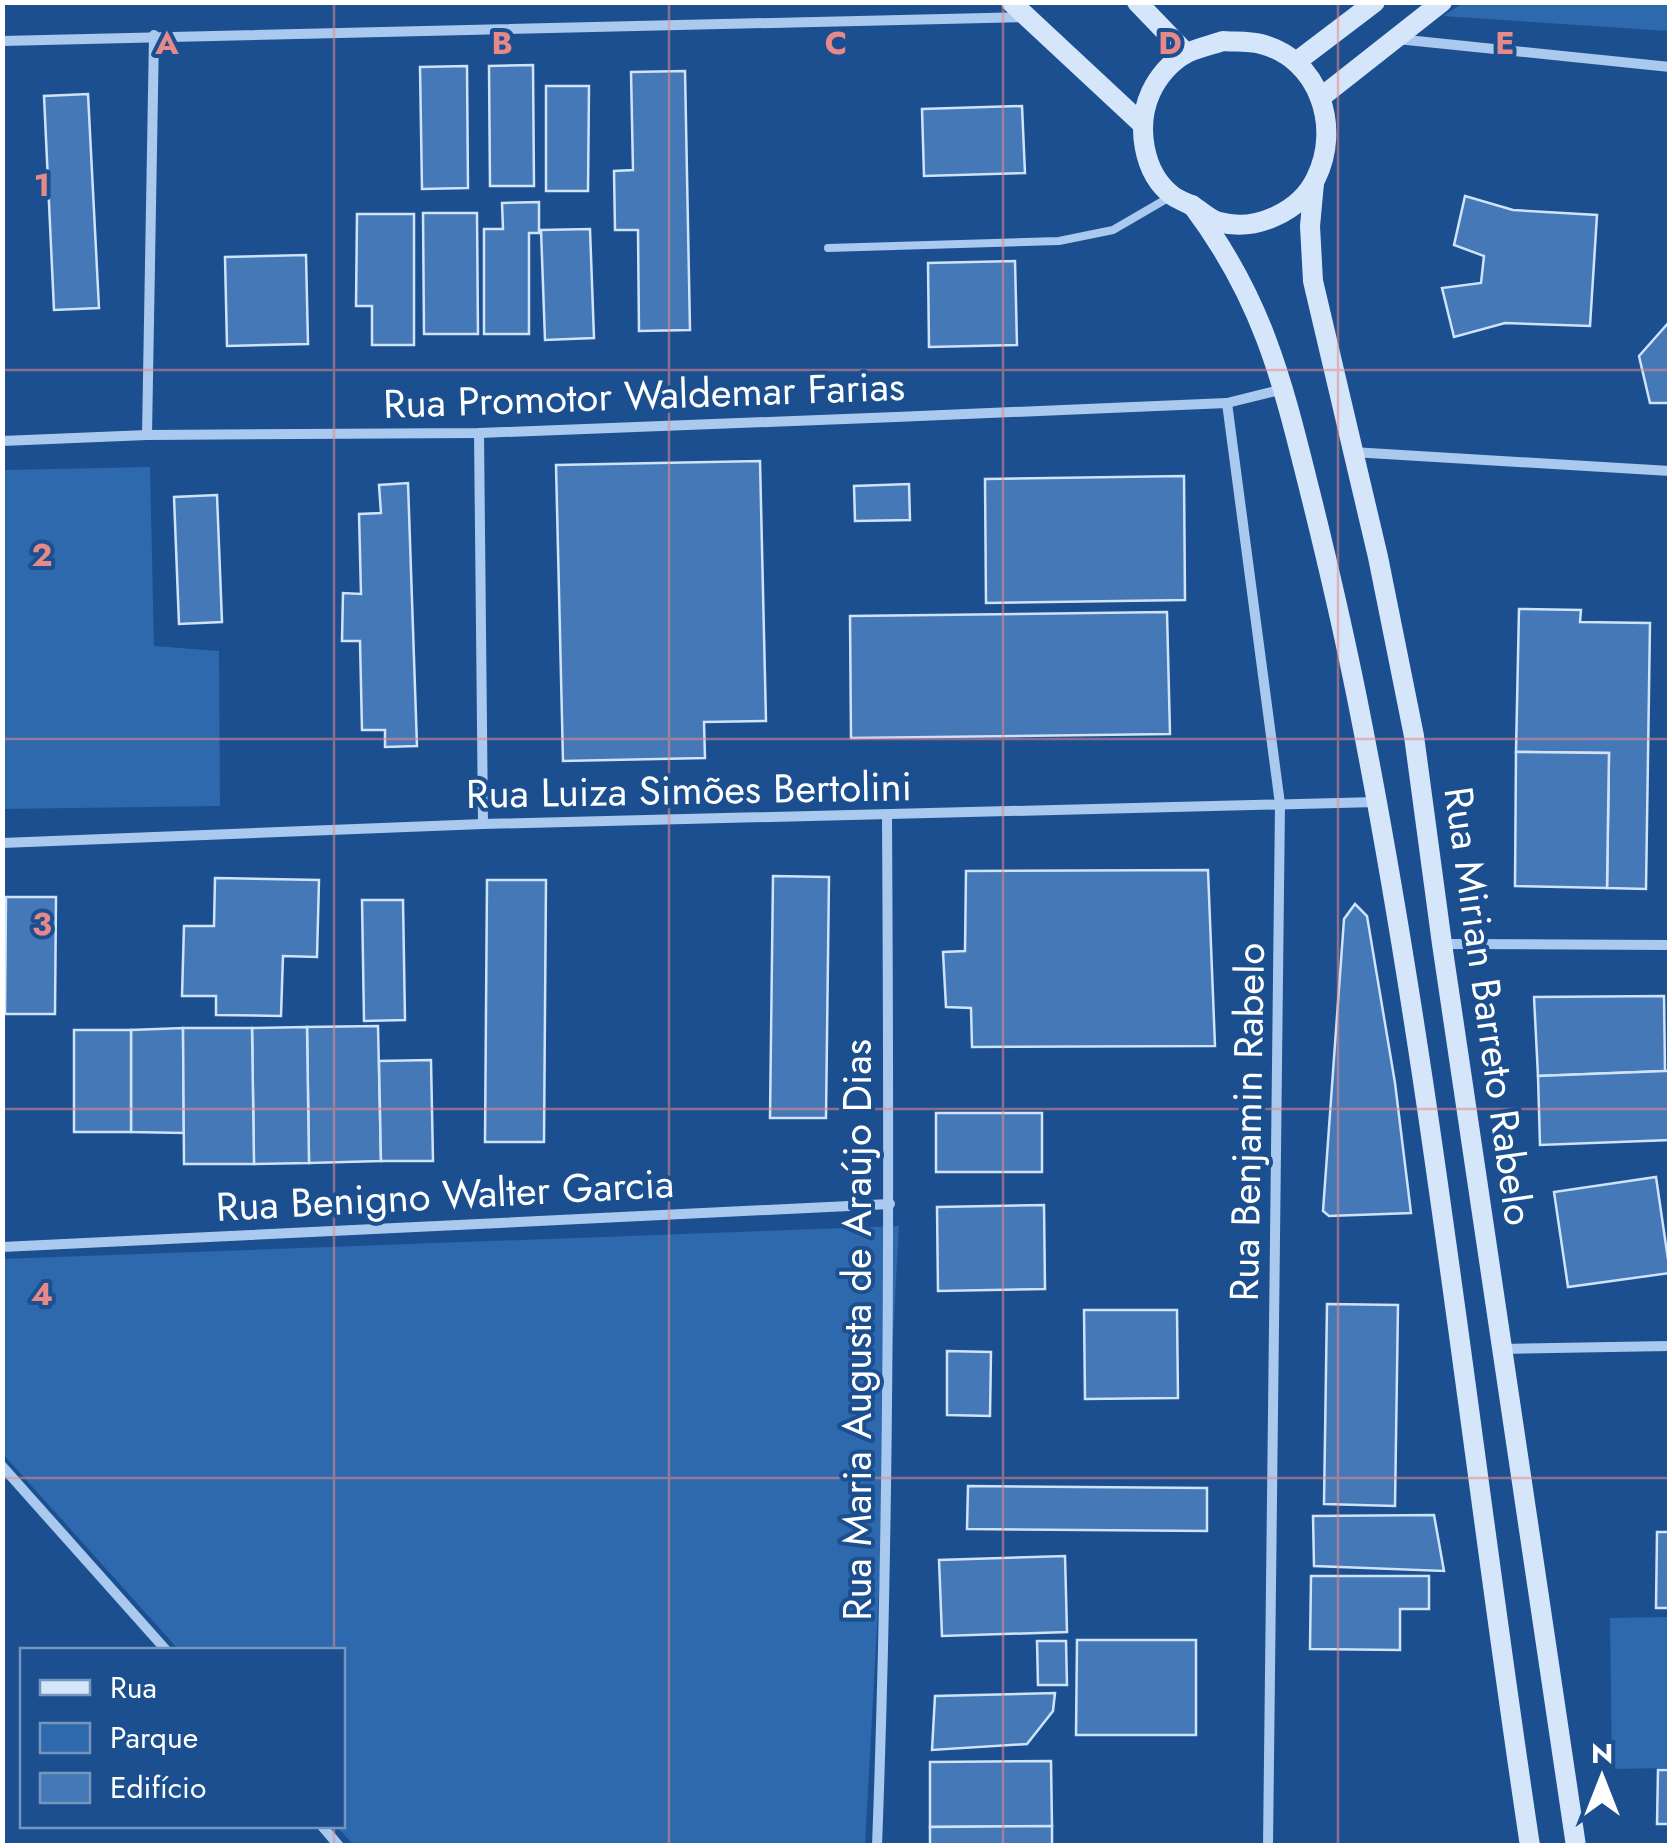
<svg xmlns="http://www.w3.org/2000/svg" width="1672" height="1848" viewBox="0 0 1672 1848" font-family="Jost,sans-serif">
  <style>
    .green { fill: #2e69ad }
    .building { fill: #4478b7; stroke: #cfe3fa; stroke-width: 2.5 }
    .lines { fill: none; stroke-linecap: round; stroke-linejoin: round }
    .lane { stroke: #a9c9ee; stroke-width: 8 }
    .street { stroke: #a9c9ee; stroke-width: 10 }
    .secondary { stroke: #d6e6fa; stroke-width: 20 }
    .grid { fill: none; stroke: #e88989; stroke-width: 2.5; stroke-opacity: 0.55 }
    .labels { text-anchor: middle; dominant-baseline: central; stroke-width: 8; stroke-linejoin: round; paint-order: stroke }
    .street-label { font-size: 40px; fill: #fff; stroke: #1b4f8f }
    .grid-label { font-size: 32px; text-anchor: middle; font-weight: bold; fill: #e88989; stroke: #1b4f8f; stroke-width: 8; stroke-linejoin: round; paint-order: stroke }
  </style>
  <rect width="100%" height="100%" fill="#1b4f8f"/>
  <g class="green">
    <path d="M1463,3h206v28l-226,-15z"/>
    <path d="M150,467l4,179 65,5 1,155 -217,3v-339z"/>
    <path d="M899,1226l-34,619h-511l-18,-19h6v-176h-163l-176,-196 -1,-195z"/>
    <path d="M1669,1617v151l-57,1 -2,-151z"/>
  </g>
  <g class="building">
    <path d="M533,65l1,121h-44l-1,-120z"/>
    <path d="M467,66l1,122 -46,1 -2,-122z"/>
    <path d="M685,71l5,259 -51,1 -1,-101h-23l-1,-59 19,-1 -2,-98z"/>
    <path d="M546,86h43l-1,105h-42z"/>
    <path d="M88,94l11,214 -45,2 -10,-214z"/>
    <path d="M1022,106l3,67 -101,3 -2,-67z"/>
    <path d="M1465,196l48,14 84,5 -7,111 -85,-3 -51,14 -12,-49 39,-5 3,-27 -30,-11z"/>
    <path d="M539,202v31h-10v101h-45v-105h19l-1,-26z"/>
    <path d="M423,213h54l1,121h-54z"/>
    <path d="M357,214h57v131h-42v-39h-16z"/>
    <path d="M590,229l4,109 -49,2 -4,-110z"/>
    <path d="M306,255l2,89 -81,2 -2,-89z"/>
    <path d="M1015,261l2,84 -88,2 -1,-84z"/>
    <path d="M1670,321v82h-20l-11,-47z"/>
    <path d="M760,461l6,260 -62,1 1,36 -142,3 -7,-296z"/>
    <path d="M1184,476l1,124 -199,3 -1,-124z"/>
    <path d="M408,483l9,263 -32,1v-17h-23l-2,-89h-18l1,-48 18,1 -2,-80 22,-1 -2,-28z"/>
    <path d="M909,484l1,36 -55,1 -1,-35z"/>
    <path d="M217,495l5,127 -43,2 -5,-127z"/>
    <path d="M1519,609l62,1 -1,12 70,1 -4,266 -39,-1 2,-135 -93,-1z"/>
    <path d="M1167,612l3,122 -319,4 -1,-122z"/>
    <path d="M1516,752l93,1 -2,135 -92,-2z"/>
    <path d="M1208,870l7,176 -243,1 -1,-39 -25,-1 -3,-55 22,-1 1,-80z"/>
    <path d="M773,876l56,1 -3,241h-56z"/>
    <path d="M215,878l104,2 -2,77 -34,-1 -2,60 -65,-1v-19h-34l2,-70h30z"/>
    <path d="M487,880h59l-2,262h-59z"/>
    <path d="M6,897h50l-1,117h-50z"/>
    <path d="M362,900h41l2,120 -41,1z"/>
    <path d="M1355,904l12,12 28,167 16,130 -82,3 -6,-5 21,-292z"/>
    <path d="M1664,996l1,75 -127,5 -4,-79z"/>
    <path d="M378,1026l3,135 -72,2 -2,-136z"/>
    <path d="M307,1027l2,136 -55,1 -2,-136z"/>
    <path d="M183,1028l1,105 -53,-1v-102z"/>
    <path d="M183,1028h69l2,136h-70z"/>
    <rect x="74" y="1030" width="57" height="102"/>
    <path d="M431,1060l2,101h-52l-2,-100z"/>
    <path d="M1665,1071h5v69l-130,5 -2,-69z"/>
    <rect x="936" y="1113" width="106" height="59"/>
    <path d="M1656,1177l14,96 -102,14 -14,-95z"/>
    <path d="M1044,1205l1,84 -107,2 -1,-84z"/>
    <path d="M1327,1304l71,1 -3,201 -71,-2z"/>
    <path d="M1084,1310h93l1,88 -93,1z"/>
    <path d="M947,1351l44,1 -1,64 -43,-1z"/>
    <path d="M968,1486l239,2v43l-240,-2z"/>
    <path d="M1434,1515l10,56 -130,-5 -1,-50z"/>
    <path d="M1657,1532h13v76h-14z"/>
    <path d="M1065,1556l2,76 -125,4 -3,-76z"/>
    <path d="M1311,1576h118v33h-29v41l-90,-1z"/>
    <path d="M1077,1640h119v95h-120z"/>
    <path d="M1037,1641h29l1,44h-29z"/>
    <path d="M1055,1693l-2,18 -26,33 -95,6 3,-54z"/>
    <path d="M1051,1761l1,65 -122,1v-65z"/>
    <path d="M1658,1770h12v54h-13z"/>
    <path d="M1052,1826v20h-122v-19z"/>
  </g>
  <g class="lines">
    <path class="lane" d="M828,248l231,-7 54,-11 55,-32"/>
    <g class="street">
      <path d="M1397,39l273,28"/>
      <path d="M2,41l1022,-24"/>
      <path d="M1227,403l53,401 -12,1042"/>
      <path d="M479,433l4,391"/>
      <path d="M147,435l7,-400"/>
      <path d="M2,441l145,-6 332,-2 417,-16 331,-14 57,-14"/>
      <path d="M1352,452l318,19"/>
      <path d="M2,843l481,-19 894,-22"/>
      <path d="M1443,944l227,1"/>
      <path d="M2,1247l888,-43"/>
      <path d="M1502,1349l168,-3"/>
      <path d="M2,1466l164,184"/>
      <path d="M322,1826l17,20"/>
      <path d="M877,1846c13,-344 12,-687 10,-1031"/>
    </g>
    <g class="secondary">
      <path d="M1011,2l131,122"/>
      <path d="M1137,2l49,51"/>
      <path d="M1223,41c12,1 26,0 38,3 59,15 80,84 55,134 -16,34 -61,54 -97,44 -9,-2 -18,-11 -26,-16 -6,-3 -14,-6 -20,-10 -31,-23 -37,-72 -22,-104 7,-15 20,-31 36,-39 11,-5 24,-8 36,-12z"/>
      <path d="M1296,62l79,-60"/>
      <path d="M1320,98l122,-96"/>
      <path d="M1314,183l-4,43 3,55 65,276 36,179 28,208 134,902"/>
      <path d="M1192,205c71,94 90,175 118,287 17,68 33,137 47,206 76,380 115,765 173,1148"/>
    </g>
  </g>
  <path class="grid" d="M334,2v1648M669,2v1844M1003,2v1844M1338,2v1844M2,370h1668M2,739h1668M2,1109h1668M2,1478h1668M334,1826v20"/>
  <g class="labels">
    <g class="street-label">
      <text transform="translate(644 395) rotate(-2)">Rua Promotor Waldemar Farias</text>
      <text transform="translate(689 790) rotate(-1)">Rua Luiza Simões Bertolini</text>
      <text transform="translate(1489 1006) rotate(82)">Rua Mirian Barreto Rabelo</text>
      <text transform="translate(1247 1122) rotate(-89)">Rua Benjamin Rabelo</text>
      <text transform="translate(445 1195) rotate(-3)">Rua Benigno Walter Garcia</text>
      <text transform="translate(857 1330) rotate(-90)">Rua Maria Augusta de Araújo Dias</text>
    </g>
  </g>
  <g class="grid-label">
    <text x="167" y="54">A</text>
    <text x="502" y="54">B</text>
    <text x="836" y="54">C</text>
    <text x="1170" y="54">D</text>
    <text x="1505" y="54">E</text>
    <text x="42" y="196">1</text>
    <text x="42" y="566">2</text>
    <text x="42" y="935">3</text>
    <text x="42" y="1305">4</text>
  </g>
  <rect width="1672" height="1848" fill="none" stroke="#ffffff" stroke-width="10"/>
  <rect x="20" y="1648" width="325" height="180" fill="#1b4f8f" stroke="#7695bc" stroke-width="2.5"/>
  <rect x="40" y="1680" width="50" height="15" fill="#d6e6fa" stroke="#7695bc" stroke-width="2.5"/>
  <text x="110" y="1698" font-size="30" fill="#ffffff">Rua</text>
  <rect x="40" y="1723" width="50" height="30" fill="#2e69ad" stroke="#7695bc" stroke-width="2.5"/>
  <text x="110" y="1748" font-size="30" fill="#ffffff">Parque</text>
  <rect x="40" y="1773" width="50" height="30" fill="#4478b7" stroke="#7695bc" stroke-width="2.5"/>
  <text x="110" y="1798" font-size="30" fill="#ffffff">Edifício</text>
  <g transform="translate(1602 1778)" stroke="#1b4f8f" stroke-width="8" paint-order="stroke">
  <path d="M0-8L18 38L0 25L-18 38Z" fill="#ffffff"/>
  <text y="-15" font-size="28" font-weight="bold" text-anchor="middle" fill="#ffffff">N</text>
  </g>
</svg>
